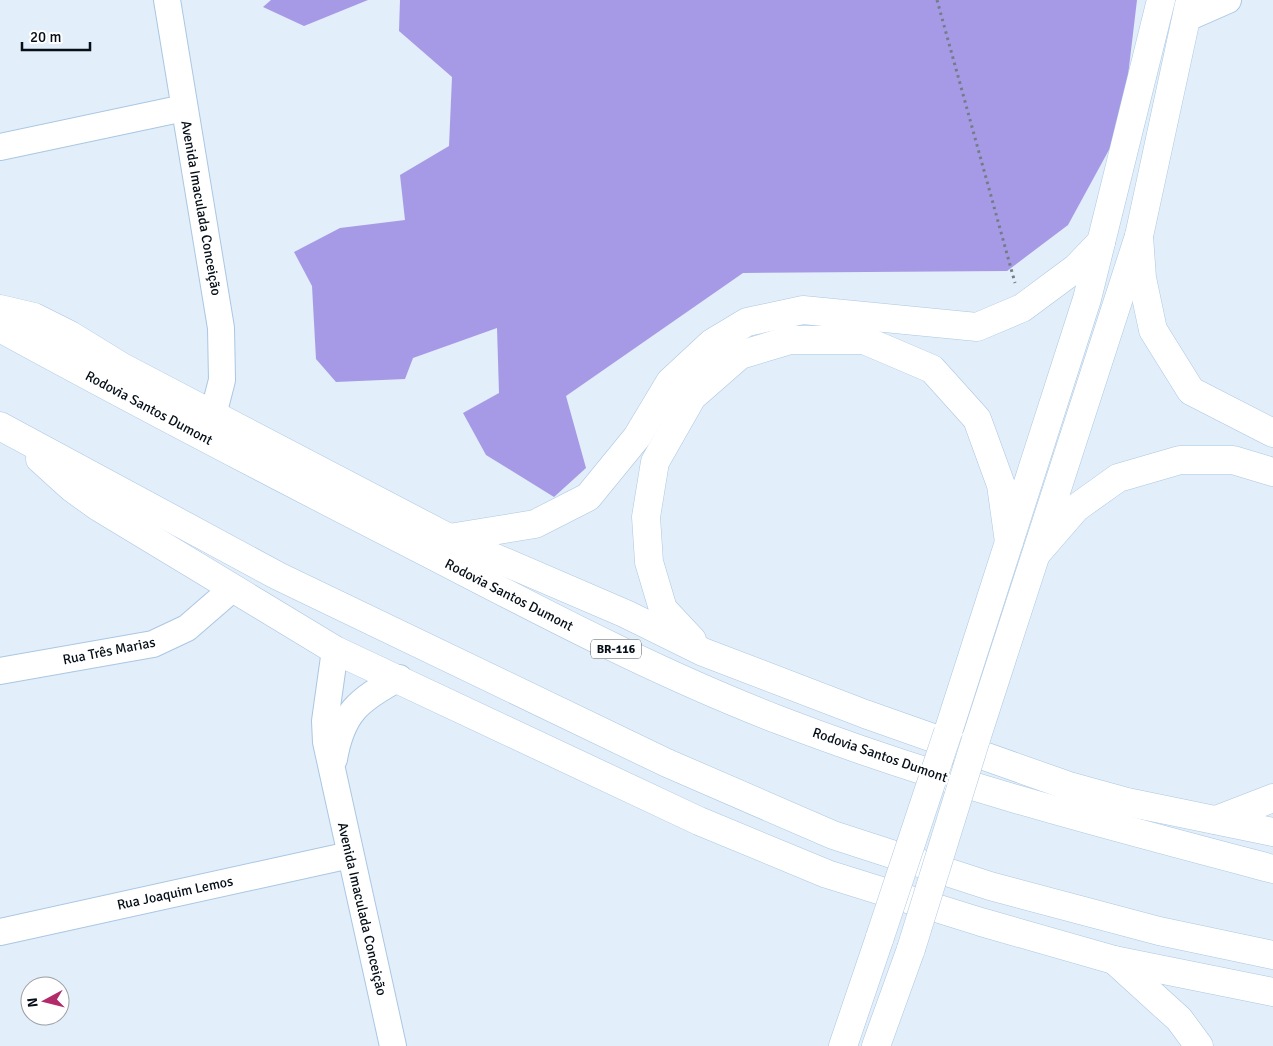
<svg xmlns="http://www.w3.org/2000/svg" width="1273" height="1046" viewBox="0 0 1273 1046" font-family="Signika,sans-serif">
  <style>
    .forest { fill: #a69ae6 }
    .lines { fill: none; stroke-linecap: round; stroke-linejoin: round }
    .minor-casing { stroke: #aac7e2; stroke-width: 28 }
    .major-casing { stroke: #aac7e2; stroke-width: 29 }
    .highway-casing { stroke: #aac7e2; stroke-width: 29 }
    .path { stroke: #727d87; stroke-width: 3; stroke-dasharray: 2.5 4; stroke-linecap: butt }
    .minor { stroke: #fff; stroke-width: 26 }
    .major { stroke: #fff; stroke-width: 28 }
    .highway { stroke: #fff; stroke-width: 28 }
    .major-bridge-casing { stroke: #aac7e2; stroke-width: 29; stroke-linecap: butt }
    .major-bridge { stroke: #fff; stroke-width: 28 }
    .labels { text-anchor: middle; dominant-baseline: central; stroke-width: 5; stroke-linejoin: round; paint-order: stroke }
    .shield { fill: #fff; stroke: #51575d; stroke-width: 1 }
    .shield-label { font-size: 12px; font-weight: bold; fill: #060f18 }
    .street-label { font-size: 14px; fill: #060f18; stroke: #fff }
  </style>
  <rect width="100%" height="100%" fill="#e2eef9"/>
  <g class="forest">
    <path d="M271,0h97l-64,26 -41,-19z"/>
    <path d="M400,0h737l-15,126 -54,99 -61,46 -264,2 -177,123 20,72 -32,29 -68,-42 -23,-42 36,-20 -2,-65 -84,30 -8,21 -69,3 -20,-23 -4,-73 -18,-34 46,-24 65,-8 -5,-45 49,-29 3,-69 -53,-46z"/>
  </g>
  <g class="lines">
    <defs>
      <g id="minor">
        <path d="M167,0l54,328 1,52 -9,35"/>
        <path d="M1187,18l41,-18"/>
        <path d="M0,147l184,-39"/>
        <path d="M335,650l-10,71 1,21 67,304"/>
        <path d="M0,671l153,-27 34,-16 45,-39"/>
        <path d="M334,759c8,-46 24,-59 65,-81"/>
        <path d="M0,932l350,-77"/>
      </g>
      <g id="major">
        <path d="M948,732l139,-433 74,-299"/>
        <path d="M976,739l163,-503 51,-236"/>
      </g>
      <g id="highway">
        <path d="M1139,236l3,42 11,52 38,61 82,42"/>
        <path d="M0,309l34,8 36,18 52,32 327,171 177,76 77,38 162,62 204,72 58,16 146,30"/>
        <path d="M0,328c141,77 283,151 426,224 116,60 231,121 353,168 161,62 327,105 494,149"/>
        <path d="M0,426l278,150 389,187 166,72 157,51 169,45 114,24"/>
        <path d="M40,459l32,29 25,18 238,144 364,171 128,53 154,48 133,38 159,32"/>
        <path d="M449,538l86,-14 53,-27 49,-60 33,-55 42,-39 35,-21 56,-12 174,17 45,-19 54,-40 25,-26"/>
        <path d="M1037,553l39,-45 42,-30 62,-18h53l40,12"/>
        <path d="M692,640l-29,-31 -14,-47 -3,-45 9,-55 37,-65 48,-42 50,-15h74l68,29 45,50 24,66 8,57"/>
        <path d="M1216,820l57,-22"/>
        <path d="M1114,960l65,59 20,27"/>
        <path d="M843,1046l37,-109"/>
        <path d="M876,1046l35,-97"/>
      </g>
    </defs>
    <use href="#minor" class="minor-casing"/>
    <use href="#major" class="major-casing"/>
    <use href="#highway" class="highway-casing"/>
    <path class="path" d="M937,0l78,283"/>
    <use href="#minor" class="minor"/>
    <use href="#major" class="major"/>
    <use href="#highway" class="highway"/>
    <defs>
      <g id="major-bridge">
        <path d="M880,937l68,-205"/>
        <path d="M911,949l65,-210"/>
      </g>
    </defs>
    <use href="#major-bridge" class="major-bridge-casing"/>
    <use href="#major-bridge" class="major-bridge"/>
  </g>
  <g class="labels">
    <rect class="shield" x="591" y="639.5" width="50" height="19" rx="4"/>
    <g class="shield-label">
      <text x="616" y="649">BR-116</text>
    </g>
    <g class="street-label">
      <text transform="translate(201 208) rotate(80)">Avenida Imaculada Conceição</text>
      <text transform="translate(149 408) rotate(28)">Rodovia Santos Dumont</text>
      <text transform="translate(509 595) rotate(27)">Rodovia Santos Dumont</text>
      <text transform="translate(109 651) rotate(-11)">Rua Três Marias</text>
      <text transform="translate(880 755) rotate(19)">Rodovia Santos Dumont</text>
      <text transform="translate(175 893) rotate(-12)">Rua Joaquim Lemos</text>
      <text transform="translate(362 909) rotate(77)">Avenida Imaculada Conceição</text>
    </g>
  </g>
  <g transform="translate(45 1001) rotate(263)"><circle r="24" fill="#ffffff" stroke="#9b9fa3"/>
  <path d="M0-4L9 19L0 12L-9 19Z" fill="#b22a6a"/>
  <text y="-8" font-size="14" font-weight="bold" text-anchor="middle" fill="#060f18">N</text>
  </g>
  <path d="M22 42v8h68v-8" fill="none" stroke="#060f18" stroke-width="2.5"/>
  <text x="30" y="42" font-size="15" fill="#060f18" stroke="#ffffff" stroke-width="4" paint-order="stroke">20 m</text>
</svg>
